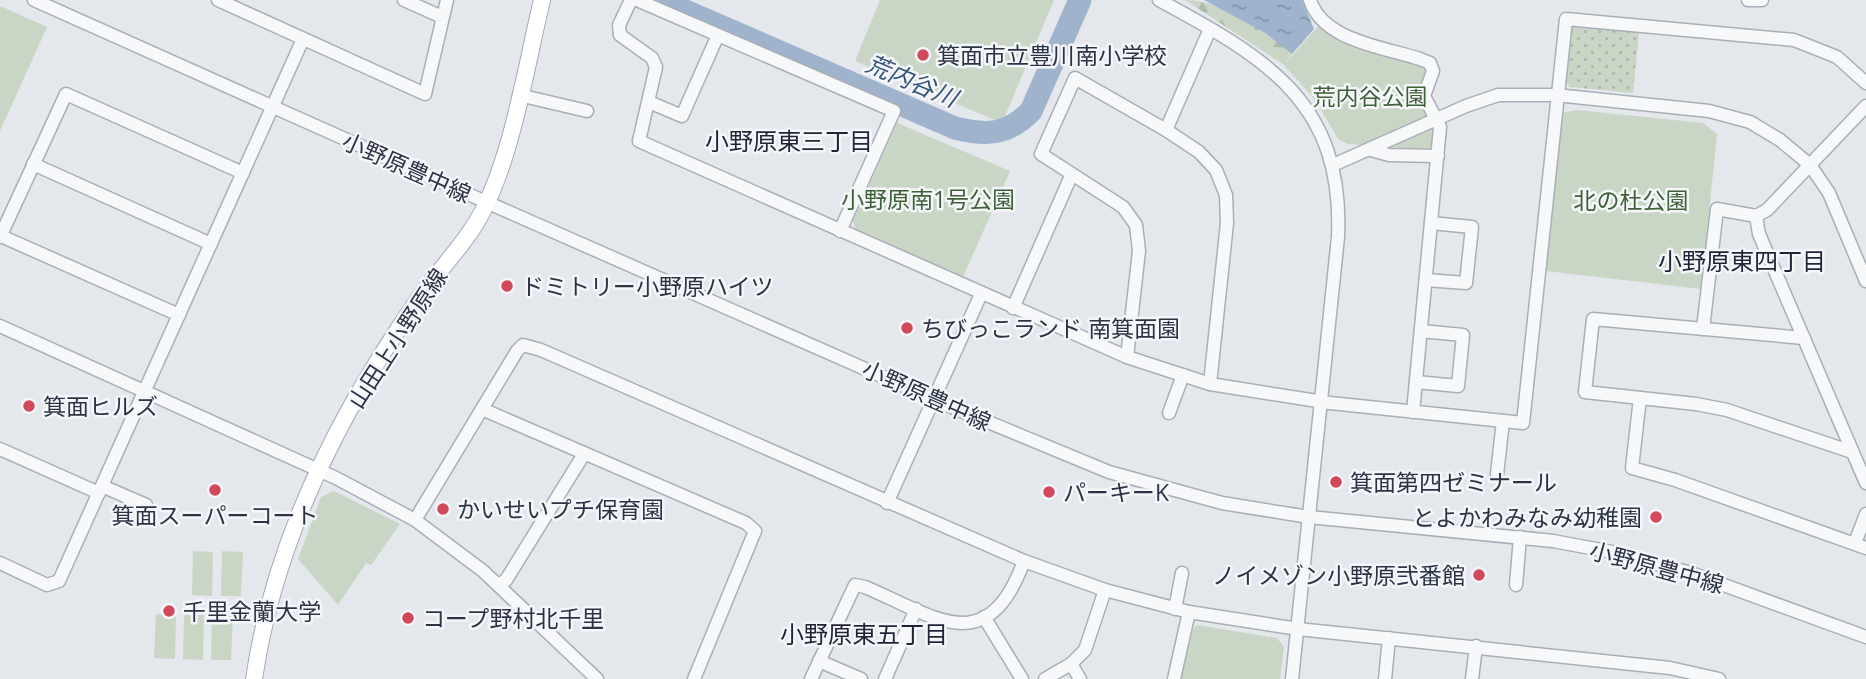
<svg xmlns="http://www.w3.org/2000/svg" width="1866" height="679" viewBox="0 0 1866 679" font-family="'Open Sans','Noto Sans JP',sans-serif">
  <style>
    .grass { fill: url(#grass-dots) }
    .forest { fill: url(#forest-firs) }
    .park { fill: #c9d6c5 }
    .water { fill: url(#water-ripples) }
    .lines { fill: none; stroke-linecap: round; stroke-linejoin: round }
    .river { stroke: #9fb4cc; stroke-width: 23 }
    .minor-casing { stroke: #a9aeb7; stroke-width: 15 }
    .major-casing { stroke: #a3abb8; stroke-width: 18 }
    .minor { stroke: #f7f8fa; stroke-width: 12 }
    .major { stroke: #fff; stroke-width: 16 }
    .poi-dot { fill: #d1495b; stroke: #f4f6f9; stroke-width: 2.5 }
    .labels { text-anchor: middle; dominant-baseline: central; stroke-width: 5; stroke-linejoin: round; paint-order: stroke }
    .poi-label { font-size: 23px; fill: #2b3445; stroke: #f4f6f9; text-anchor: start }
    .park-label { font-size: 23px; fill: #3f6138; stroke: #f4f6f9 }
    .street-label { font-size: 23px; fill: #2b3445; stroke: #f4f6f9 }
    .water-label { font-size: 24px; font-style: italic; fill: #34527a; stroke: #f4f6f9 }
    .neighbourhood-label { font-size: 24px; fill: #1d2536; stroke: #f4f6f9 }
  </style>
  <defs>
    <pattern id="grass-dots" width="8" height="8" patternUnits="userSpaceOnUse" patternTransform="scale(1.75)"><rect width="8" height="8" fill="#c9d6c5"/><path d="M2 2h.1M6 6h.1" fill="none" stroke="#adb8ab" stroke-width="1.8" stroke-linecap="round"/></pattern>
    <pattern id="forest-firs" width="22" height="20" patternUnits="userSpaceOnUse" patternTransform="scale(1.75)"><rect width="22" height="20" fill="#c9d6c5"/><path d="M5 1l3.5 6h-7zM16 11l3.5 6h-7z" fill="#adb8ab"/></pattern>
    <pattern id="water-ripples" width="26" height="14" patternUnits="userSpaceOnUse" patternTransform="scale(1.75)"><rect width="26" height="14" fill="#9fb4cc"/><path d="M2 4q2-2 4 0t4 0M15 11q2-2 4 0t4 0" fill="none" stroke="#8293a7"/></pattern>
  </defs>
  <rect width="100%" height="100%" fill="#e4e7ec"/>
  <path class="grass" d="M1576,24l63,7 -6,62 -62,-6 -8,-6 7,-53z"/>
  <path class="forest" d="M1185,0c38,0 78,31 107,54l-8,11z"/>
  <g class="park">
    <path d="M880,0h174l-52,123 -147,-62z"/>
    <path d="M0,6l47,21 -47,104z"/>
    <path d="M1318,26l10,7 98,32c5,13 1,27 1,41 0,14 8,24 6,39l-6,5 -79,-6 -10,-5 -22,-38 -32,-36z"/>
    <path d="M1577,110l126,13 14,11 -16,155 -155,-18 15,-158z"/>
    <path d="M897,123l113,48 -47,106 -107,-46 -3,-10z"/>
    <path d="M334,491l66,33 -29,41 -5,-2 -28,42 -40,-46 23,-62z"/>
    <path d="M193,551l20,1 -1,44 -20,-1z"/>
    <path d="M222,551l21,1 -2,44h-20z"/>
    <path d="M156,614h20l-1,45 -21,-1z"/>
    <path d="M184,615h20l-1,45 -20,-1z"/>
    <path d="M212,615l21,1 -2,44h-20z"/>
    <path d="M1197,625l80,13 7,9 -4,32h-99l12,-50z"/>
  </g>
  <path class="water" d="M1204,0h98l12,29 -22,25 -27,-21z"/>
  <g class="lines">
    <path class="river" d="M660,0l295,128c31,8 53,7 76,-17l49,-111"/>
    <defs>
      <g id="minor">
        <path d="M34,0l434,194 479,211 162,67 113,31 87,14 244,24 59,11 79,21 175,64"/>
        <path d="M218,0l207,94 22,-94"/>
        <path d="M404,0l38,17"/>
        <path d="M631,0l-12,25 1,10 32,23 4,9 -17,74 488,216 83,27 120,19 193,20 43,-404 228,21 43,17 29,26"/>
        <path d="M637,0l257,111 -54,120"/>
        <path d="M1159,0c107,58 185,102 179,237l-46,442"/>
        <path d="M1310,0c13,41 74,47 110,59l10,4 3,8 -9,25 16,31 -27,285"/>
        <path d="M1748,0h14"/>
        <path d="M519,95l68,16"/>
        <path d="M649,102l33,14 36,-81"/>
        <path d="M1866,106l-99,104 -11,6 3,18 107,249"/>
        <path d="M1166,130l44,-101"/>
        <path d="M1371,150l18,5 49,1"/>
        <path d="M33,164l178,80"/>
        <path d="M1333,165l133,-59 32,-11h58l153,16 41,11 30,18 30,25 19,28 37,88"/>
        <path d="M1,236l178,79"/>
        <path d="M0,237l66,-143 177,79"/>
        <path d="M1426,280l40,3 6,-56 -41,-4"/>
        <path d="M1013,308l58,-132"/>
        <path d="M0,326l336,152 79,42 68,51 114,108"/>
        <path d="M1703,329l14,-120 39,7"/>
        <path d="M1804,338l-211,-19 -8,73 111,12 31,6 125,42"/>
        <path d="M1127,357l12,-106 -3,-26 -13,-18 -82,-53 34,-76 91,52 33,22 17,18 10,25 1,28 -17,161"/>
        <path d="M1416,382l42,4 5,-51 -42,-4"/>
        <path d="M1640,398l-8,70 43,12 191,68"/>
        <path d="M482,409l264,114 9,8 -61,148"/>
        <path d="M1169,413l14,-38"/>
        <path d="M0,449l99,44"/>
        <path d="M1497,474l6,-53"/>
        <path d="M102,486l44,19"/>
        <path d="M887,503l94,-209"/>
        <path d="M415,520l102,-169 6,-6 18,5 483,211 81,29 84,22 109,17 372,39 49,11"/>
        <path d="M1855,543l11,-29"/>
        <path d="M0,563l47,22 12,-4 244,-542"/>
        <path d="M499,585l7,-5 78,-126"/>
        <path d="M1516,585l4,-48"/>
        <path d="M1175,609l7,-36"/>
        <path d="M984,617l38,62"/>
        <path d="M819,661l42,18"/>
        <path d="M811,679l44,-94 10,2c71,30 122,74 159,-26"/>
        <path d="M885,679l31,-70"/>
        <path d="M1045,679l26,-15"/>
        <path d="M1080,679l-9,-15 14,-14 20,-60"/>
        <path d="M1174,679l15,-67"/>
        <path d="M1385,679l4,-41"/>
        <path d="M1472,679l4,-33"/>
      </g>
      <path id="major" d="M254,679c20,-136 84,-264 162,-376 18,-28 43,-52 60,-80 35,-57 50,-157 66,-223"/>
    </defs>
    <use href="#minor" class="minor-casing"/>
    <use href="#major" class="major-casing"/>
    <use href="#minor" class="minor"/>
    <use href="#major" class="major"/>
  </g>
  <g class="poi-dot">
    <circle cx="923" cy="55" r="7"/>
    <circle cx="507" cy="286" r="7"/>
    <circle cx="907" cy="328" r="7"/>
    <circle cx="29" cy="406" r="7"/>
    <circle cx="1336" cy="482" r="7"/>
    <circle cx="215" cy="490" r="7"/>
    <circle cx="1049" cy="492" r="7"/>
    <circle cx="443" cy="509" r="7"/>
    <circle cx="1656" cy="517" r="7"/>
    <circle cx="1479" cy="575" r="7"/>
    <circle cx="169" cy="611" r="7"/>
    <circle cx="408" cy="618" r="7"/>
  </g>
  <g class="labels">
    <g class="poi-label">
      <text x="937" y="55">箕面市立豊川南小学校</text>
      <text x="521" y="286">ドミトリー小野原ハイツ</text>
      <text x="921" y="328">ちびっこランド 南箕面園</text>
      <text x="43" y="406">箕面ヒルズ</text>
      <text x="1350" y="482">箕面第四ゼミナール</text>
      <text x="1063" y="492">パーキーK</text>
      <text x="457" y="509">かいせいプチ保育園</text>
      <text x="215" y="515" text-anchor="middle">箕面スーパーコート</text>
      <text x="1642" y="517" text-anchor="end">とよかわみなみ幼稚園</text>
      <text x="1465" y="575" text-anchor="end">ノイメゾン小野原弐番館</text>
      <text x="183" y="611">千里金蘭大学</text>
      <text x="422" y="618">コープ野村北千里</text>
    </g>
    <g class="park-label">
      <text x="1370" y="96">荒内谷公園</text>
      <text x="928" y="199">小野原南1号公園</text>
      <text x="1631" y="200">北の杜公園</text>
    </g>
    <g class="street-label">
      <text transform="translate(407 167) rotate(24)">小野原豊中線</text>
      <text transform="translate(397 338) rotate(-57)">山田上小野原線</text>
      <text transform="translate(927 395) rotate(24)">小野原豊中線</text>
      <text transform="translate(1657 567) rotate(15)">小野原豊中線</text>
    </g>
    <g class="water-label">
      <text transform="translate(912 80) rotate(23)">荒内谷川</text>
    </g>
    <g class="neighbourhood-label">
      <text x="789" y="140">小野原東三丁目</text>
      <text x="1742" y="260">小野原東四丁目</text>
      <text x="864" y="633">小野原東五丁目</text>
    </g>
  </g>
</svg>
